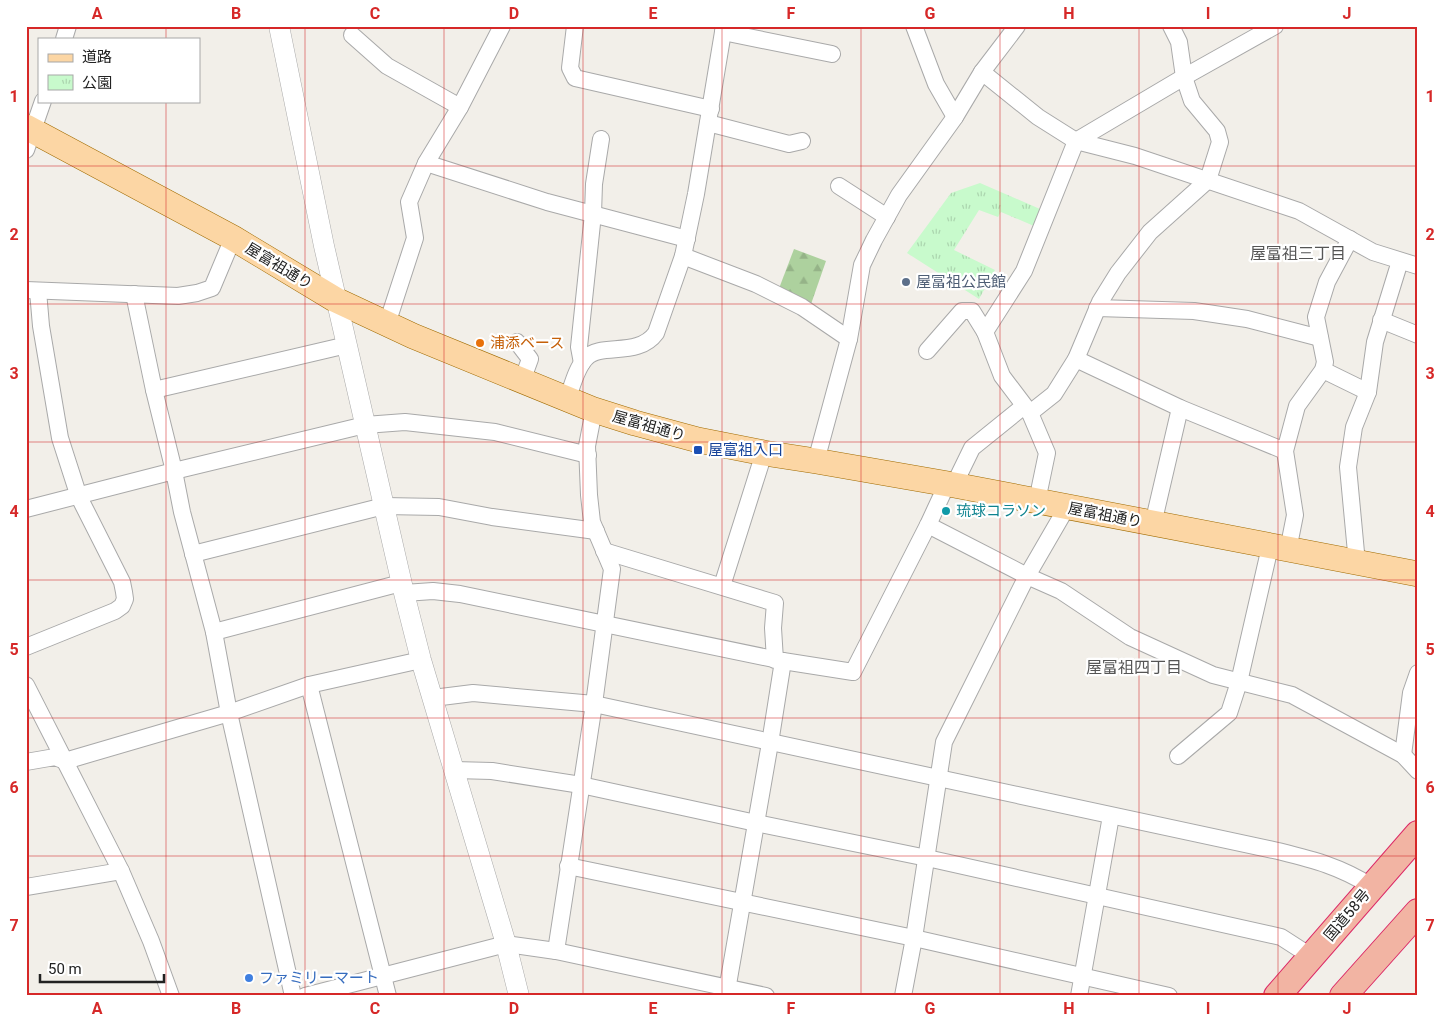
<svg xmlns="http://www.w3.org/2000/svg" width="1444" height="1022" viewBox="0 0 1444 1022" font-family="Roboto,'Noto Sans JP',sans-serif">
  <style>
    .forest { fill: url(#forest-firs) }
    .park { fill: url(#park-tufts) }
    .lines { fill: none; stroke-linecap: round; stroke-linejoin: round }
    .minor-casing { stroke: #a9a9a9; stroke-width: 18 }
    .tertiary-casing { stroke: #a9a9a9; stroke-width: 21 }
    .primary-casing { stroke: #a06b00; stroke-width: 26 }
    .trunk-casing { stroke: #dc2a67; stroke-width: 28 }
    .minor { stroke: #fff; stroke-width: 16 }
    .tertiary { stroke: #fff; stroke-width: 20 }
    .primary { stroke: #fcd6a4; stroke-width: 25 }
    .trunk { stroke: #f2b4a3; stroke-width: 26 }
    .grid { fill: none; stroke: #d62828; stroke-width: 1; stroke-opacity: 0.55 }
    .service-dot { fill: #5c6f8a; stroke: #fff; stroke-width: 2 }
    .food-dot { fill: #e8710a; stroke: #fff; stroke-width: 2 }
    .transit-dot { fill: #1a4fb4; stroke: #fff; stroke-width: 2 }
    .culture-dot { fill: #0f9aa8; stroke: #fff; stroke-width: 2 }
    .shop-dot { fill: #3f7fe0; stroke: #fff; stroke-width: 2 }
    .labels { text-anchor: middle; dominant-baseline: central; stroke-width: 4.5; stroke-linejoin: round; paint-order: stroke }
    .street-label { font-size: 15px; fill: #222; stroke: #fff }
    .service-label { font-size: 15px; fill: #4e5e75; stroke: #fff; text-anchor: start }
    .food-label { font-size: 15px; fill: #c56008; stroke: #fff; text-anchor: start }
    .transit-label { font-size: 15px; fill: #164399; stroke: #fff; text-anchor: start }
    .culture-label { font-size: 15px; fill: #0d838f; stroke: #fff; text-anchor: start }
    .shop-label { font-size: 15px; fill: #366cbe; stroke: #fff; text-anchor: start }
    .neighbourhood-label { font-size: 16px; fill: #555; stroke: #fff }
    .neatline { fill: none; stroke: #d62828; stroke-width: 2 }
    .grid-label { font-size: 16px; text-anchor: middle; font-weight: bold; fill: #d62828 }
  </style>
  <defs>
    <pattern id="forest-firs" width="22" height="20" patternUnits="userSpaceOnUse" patternTransform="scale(1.25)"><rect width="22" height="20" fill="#add19e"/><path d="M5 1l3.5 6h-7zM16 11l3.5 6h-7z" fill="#95b388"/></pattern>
    <pattern id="park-tufts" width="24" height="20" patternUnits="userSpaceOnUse" patternTransform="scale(1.25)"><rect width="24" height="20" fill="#c8facc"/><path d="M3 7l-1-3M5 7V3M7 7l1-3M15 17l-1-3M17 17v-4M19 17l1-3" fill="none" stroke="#acd6af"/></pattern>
  </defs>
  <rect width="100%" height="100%" fill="#f2efe9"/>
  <path class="forest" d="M794,249l32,12 -16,46 -32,-16z"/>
  <path class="park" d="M980,183l60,26 -6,17 -33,-14 -3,5 -19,-7 -25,40 41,20 -16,29 -72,-46 44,-60z"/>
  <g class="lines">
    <defs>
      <g id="minor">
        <path d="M575,26l-5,42 5,10 136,31"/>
        <path d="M914,26l22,58 19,33"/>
        <path d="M723,32l109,22"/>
        <path d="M352,35l35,31 73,41"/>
        <path d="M64,39l4,-13"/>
        <path d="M982,72l56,45 38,24 59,15 164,55 74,41 45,14"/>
        <path d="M708,123l81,21 13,-3"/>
        <path d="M26,150l17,-49"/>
        <path d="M426,163l121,39 140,37"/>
        <path d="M839,186l48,31"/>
        <path d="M683,256l73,28 46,23 47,32"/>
        <path d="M26,290l152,6 19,-3 15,-5 21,-50"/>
        <path d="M134,294l20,96 20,81 8,41 32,120 15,81 64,283"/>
        <path d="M1097,308l97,3 53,8 73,19"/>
        <path d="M1381,320l37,15"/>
        <path d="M387,324l28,-86 -6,-36 17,-39 34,-56 42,-81"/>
        <path d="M517,342l13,17 -8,22"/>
        <path d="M927,351l35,-40h10l13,21"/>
        <path d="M1076,359l104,49 105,43"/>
        <path d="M582,363l-3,-16 14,-133 1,-30 7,-45"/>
        <path d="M1323,370l45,22"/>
        <path d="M154,390l193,-45"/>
        <path d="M567,400c5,-13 9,-32 19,-42 15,-16 52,0 70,-25l27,-77 13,-62 28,-168"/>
        <path d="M1030,413l24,-19 22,-35 24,-57 18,-29 32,-41 58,-52 12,-38 -3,-11 -25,-30 -8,-24 -5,-35 -8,-16"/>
        <path d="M816,461l33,-122 13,-74 12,-25 25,-45 56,-78 27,-45 35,-46"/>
        <path d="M954,485l18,-37 52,-42"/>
        <path d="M1037,501l10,-48 -17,-40 -28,-37 -17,-44 39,-61 52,-130 108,-64 91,-51"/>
        <path d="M26,509l148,-38 191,-46 40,-3 90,10 93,23"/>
        <path d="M1153,524l27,-116"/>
        <path d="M928,525l99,51 34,15 69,46 83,38 79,20 111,60 15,16"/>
        <path d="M1288,550l7,-35 -10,-64 12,-45 26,-36 2,-8 -9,-45 11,-35 23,-43"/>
        <path d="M604,551l171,52 -2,25 2,32"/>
        <path d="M193,554l191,-48 55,1 53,10 104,14"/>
        <path d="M1357,563l-9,-96 6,-40 14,-35 7,-50 25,-81"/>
        <path d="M722,586l42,-133"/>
        <path d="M404,593l29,-2 27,3 323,67 -13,82 -44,253"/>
        <path d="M214,632l187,-49"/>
        <path d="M26,647l89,-36 7,-5 3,-7 -1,-7 -2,-10 -43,-85 -19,-59 -19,-112 -3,-35"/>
        <path d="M783,661l70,11 75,-147 19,-41"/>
        <path d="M26,685l95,186 30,70 20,55"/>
        <path d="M309,685l79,311"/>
        <path d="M433,698l40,-5 121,11 684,147c36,9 61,15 93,35"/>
        <path d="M1403,755l8,-62 7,-20"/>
        <path d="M1178,756l51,-43 10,-31 31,-135"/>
        <path d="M26,762l29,-5 10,4 164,-48 80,-28 112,-25"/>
        <path d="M454,770l38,1 89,14 175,38 171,35 354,79 31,20"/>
        <path d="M568,866l346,72 255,58"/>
        <path d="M26,887l95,-16"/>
        <path d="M556,951l38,-247 18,-135 -20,-47 -3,-27 -2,-49 7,-36"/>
        <path d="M305,996l201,-52 50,7 210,45"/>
        <path d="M903,996l11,-58 30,-196 83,-166 40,-69"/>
        <path d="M1079,996l32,-180"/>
      </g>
      <path id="tertiary" d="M279,26l45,220 80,347 17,67 85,284 13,52"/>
      <path id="primary" d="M26,127l207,111 103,62 77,36 181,74 41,13 63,17 66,13 52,8 138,24 464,89"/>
      <g id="trunk">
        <path d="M1277,996l141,-162"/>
        <path d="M1343,996l75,-84"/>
      </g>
    </defs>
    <use href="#minor" class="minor-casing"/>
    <use href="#tertiary" class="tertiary-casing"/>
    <use href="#primary" class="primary-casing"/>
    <use href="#trunk" class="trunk-casing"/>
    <use href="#minor" class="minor"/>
    <use href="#tertiary" class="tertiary"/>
    <use href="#primary" class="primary"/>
    <use href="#trunk" class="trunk"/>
  </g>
  <path class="grid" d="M166,26v13M305,26v970M444,26v970M583,26v970M722,26v970M861,26v970M1000,26v970M1139,26v970M1278,26v970M166,101v895M26,166h1392M26,304h1392M26,442h1392M26,580h1392M26,718h1392M26,856h1392"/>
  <circle class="service-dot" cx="906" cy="282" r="5"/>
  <circle class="food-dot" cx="480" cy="343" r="5"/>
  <rect class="transit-dot" x="693" y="445" width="10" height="10" rx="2.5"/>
  <circle class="culture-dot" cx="946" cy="511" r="5"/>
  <circle class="shop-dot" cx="249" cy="978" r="5"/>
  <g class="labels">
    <g class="street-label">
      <text transform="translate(279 266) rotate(31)">屋富祖通り</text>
      <text transform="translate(649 426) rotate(16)">屋富祖通り</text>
      <text transform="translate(1105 515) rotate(11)">屋富祖通り</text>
      <text transform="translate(1347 915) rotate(-50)">国道58号</text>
    </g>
    <g class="service-label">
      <text x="916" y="282">屋冨祖公民館</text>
    </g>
    <g class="food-label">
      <text x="490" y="343">浦添ベース</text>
    </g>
    <g class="transit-label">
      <text x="708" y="450">屋富祖入口</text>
    </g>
    <g class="culture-label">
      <text x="956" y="511">琉球コラソン</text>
    </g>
    <g class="shop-label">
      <text x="259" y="978">ファミリーマート</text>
    </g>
    <g class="neighbourhood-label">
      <text x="1298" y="253">屋富祖三丁目</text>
      <text x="1134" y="667">屋富祖四丁目</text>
    </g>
  </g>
  <rect width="1444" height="1022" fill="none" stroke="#ffffff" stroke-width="55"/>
  <rect x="38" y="38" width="162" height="65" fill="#ffffff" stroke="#a7a7a7"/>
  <rect x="48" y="54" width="25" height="8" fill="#fcd6a4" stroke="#a7a7a7"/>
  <text x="82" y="62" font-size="15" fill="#222222">道路</text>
  <rect x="48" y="75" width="25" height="15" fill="url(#park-tufts)" stroke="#a7a7a7"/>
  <text x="82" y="88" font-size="15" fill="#222222">公園</text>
  <path d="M40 974v8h124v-8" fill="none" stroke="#222222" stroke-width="2.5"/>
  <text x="48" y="974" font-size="15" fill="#222222" stroke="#ffffff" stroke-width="4" paint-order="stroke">50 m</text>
  <rect x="28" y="28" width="1388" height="966" class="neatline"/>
  <g class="grid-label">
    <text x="97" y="19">A</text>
    <text x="236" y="19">B</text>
    <text x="375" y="19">C</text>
    <text x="514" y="19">D</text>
    <text x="653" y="19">E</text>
    <text x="791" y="19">F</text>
    <text x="930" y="19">G</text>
    <text x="1069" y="19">H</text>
    <text x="1208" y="19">I</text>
    <text x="1347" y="19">J</text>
    <text x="14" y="102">1</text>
    <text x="1430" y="102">1</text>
    <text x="14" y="240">2</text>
    <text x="1430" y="240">2</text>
    <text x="14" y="379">3</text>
    <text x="1430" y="379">3</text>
    <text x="14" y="517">4</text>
    <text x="1430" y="517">4</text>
    <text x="14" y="655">5</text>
    <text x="1430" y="655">5</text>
    <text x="14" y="793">6</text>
    <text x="1430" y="793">6</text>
    <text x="14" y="931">7</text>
    <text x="1430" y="931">7</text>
    <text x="97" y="1014">A</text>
    <text x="236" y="1014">B</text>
    <text x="375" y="1014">C</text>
    <text x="514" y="1014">D</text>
    <text x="653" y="1014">E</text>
    <text x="791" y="1014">F</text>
    <text x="930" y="1014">G</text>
    <text x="1069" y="1014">H</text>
    <text x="1208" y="1014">I</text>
    <text x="1347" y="1014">J</text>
  </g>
</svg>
